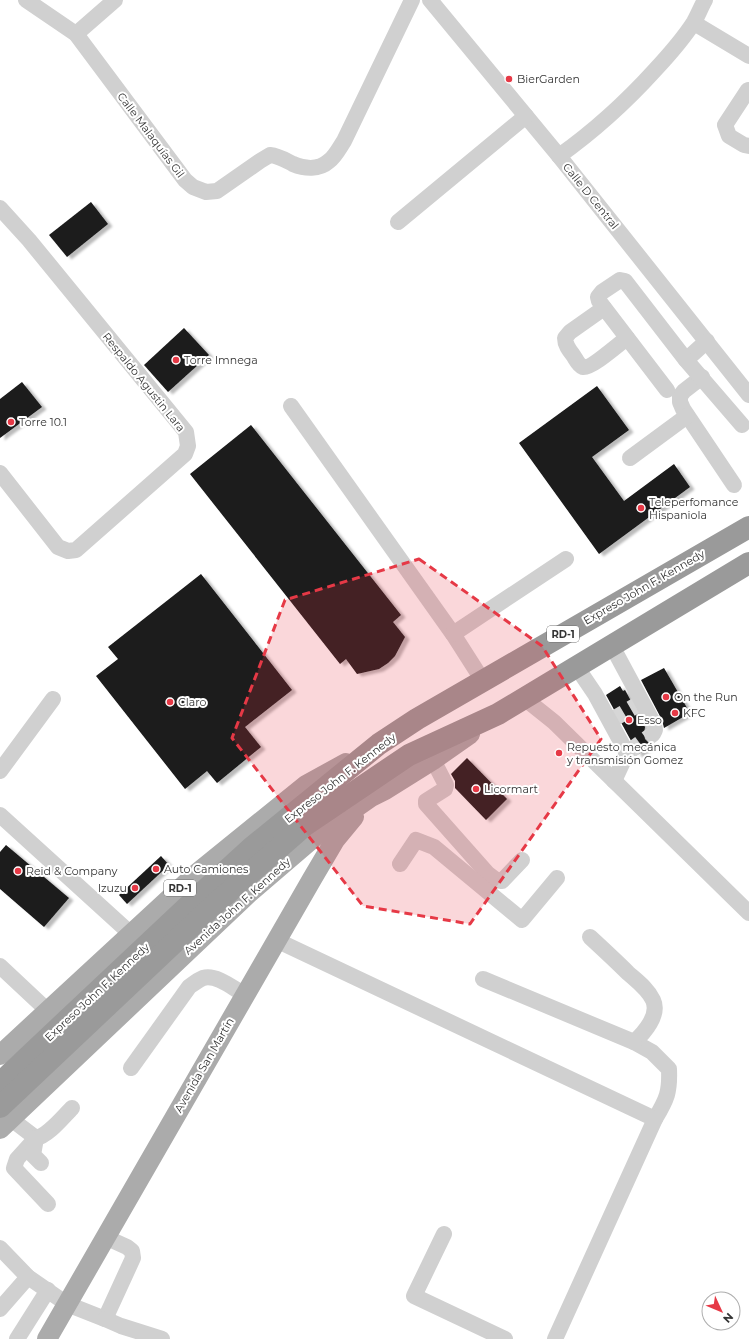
<svg xmlns="http://www.w3.org/2000/svg" width="749" height="1339" viewBox="0 0 749 1339" font-family="Montserrat,sans-serif">
  <style>
    .building { fill: #1a1a1a; filter: url(#shadow) }
    .lines { fill: none; stroke-linecap: round; stroke-linejoin: round }
    .minor-tunnel { stroke: #d6d6d6; stroke-width: 16; stroke-dasharray: 16 8; stroke-linecap: butt }
    .minor { stroke: #d0d0d0; stroke-width: 16 }
    .major { stroke: #ababab; stroke-width: 20 }
    .highway { stroke: #9a9a9a; stroke-width: 22 }
    .marked { fill: #e63946; fill-opacity: 0.2; stroke: #e63946; stroke-width: 3; stroke-dasharray: 8 5; stroke-linejoin: round }
    .poi-dot { fill: #e63946; stroke: #fff; stroke-width: 1.5 }
    .labels { text-anchor: middle; dominant-baseline: central; stroke-width: 4; stroke-linejoin: round; paint-order: stroke }
    .shield { fill: #fff; stroke: #707070; stroke-width: 1 }
    .shield-label { font-size: 10px; font-weight: bold; fill: #333 }
    .poi-label { font-size: 11px; fill: #333; stroke: #fff; text-anchor: start }
    .street-label { font-size: 11px; fill: #333; stroke: #fff }
  </style>
  <defs>
    <filter id="shadow"><feDropShadow dx="4.5" dy="2.5" stdDeviation="1" flood-color="#0004"/></filter>
  </defs>
  <rect width="100%" height="100%" fill="#fff"/>
  <g class="building">
    <path d="M91,202l17,22 -41,33 -18,-22z"/>
    <path d="M184,328l25,27 -41,37 -24,-27z"/>
    <path d="M22,382l20,25 -42,31v-39z"/>
    <path d="M597,386l32,44 -37,27 32,44 50,-37 16,23 -91,67 -80,-111z"/>
    <path d="M251,425l150,190 -8,7 12,15 -10,19 -7,7 -9,6 -22,5 -11,-15 -6,5 -150,-190z"/>
    <path d="M201,574l91,116 -47,37 16,20 -44,36 -10,-12 -22,18 -89,-113 22,-17 -10,-12z"/>
    <path d="M664,668l26,45 -26,15 -2,-8 -21,-40z"/>
    <path d="M620,686l3,5 2,-1 20,37 -1,7 1,5 3,3 7,2 -18,11 -2,-7 -29,-53z"/>
    <path d="M467,758l40,41 -21,21 -31,-32v-7l-4,-7z"/>
    <path d="M6,845l63,53 -25,29 -44,-38v-37z"/>
    <path d="M161,856l8,9 -42,39 -8,-9z"/>
  </g>
  <g class="lines">
    <g class="minor-tunnel">
      <path d="M610,721l32,-19"/>
      <path d="M627,753l26,-19"/>
    </g>
    <g class="minor">
      <path d="M26,0l50,34 109,146 8,7 13,5 11,-1 43,-30 10,-6c9,1 15,5 23,9 12,5 26,6 36,-3 6,-4 11,-14 15,-20l68,-141"/>
      <path d="M430,0l129,156 190,239"/>
      <path d="M694,23l55,33"/>
      <path d="M76,34l39,-34"/>
      <path d="M748,90l-23,35 4,11 15,9 5,1"/>
      <path d="M559,156c35,-25 67,-54 96,-86 14,-15 28,-31 39,-48 4,-7 7,-15 11,-22"/>
      <path d="M0,208l29,32 157,192 2,14 -3,8 -109,96 -8,1 -10,-4 -58,-74"/>
      <path d="M398,222l128,-106"/>
      <path d="M604,308l-34,24 -5,6c0,7 4,12 8,17 3,4 5,10 10,12 8,2 37,-24 44,-29"/>
      <path d="M686,360l21,-19"/>
      <path d="M702,377l-18,14 -4,5v6l3,7 51,76"/>
      <path d="M667,390l-68,-89 -1,-4 4,-5 18,-12 5,1 61,79 56,65"/>
      <path d="M291,406l162,228 30,47"/>
      <path d="M630,458l57,-42"/>
      <path d="M453,634l113,-75"/>
      <path d="M612,646l42,78 1,6 -2,4"/>
      <path d="M576,666l19,28 32,59 -13,28"/>
      <path d="M524,698l30,24 195,191"/>
      <path d="M433,760l13,25 -1,4 -19,12v3l62,70 8,6 6,1 20,-21"/>
      <path d="M0,771l53,-72"/>
      <path d="M0,815l131,119"/>
      <path d="M400,864l16,-24 18,7 88,73 35,-42"/>
      <path d="M590,937c13,12 26,24 38,36 9,8 20,16 25,27 7,15 -9,33 -19,42l18,10 17,17c1,23 -2,30 -14,50"/>
      <path d="M276,940l379,179 -100,220"/>
      <path d="M0,966l48,45"/>
      <path d="M483,979l151,63"/>
      <path d="M131,1068l58,-81c4,-3 9,-7 14,-9 14,-4 31,11 42,17"/>
      <path d="M11,1119l25,19c12,-2 27,-21 36,-30"/>
      <path d="M36,1138l-19,21 -3,9 34,36"/>
      <path d="M36,1138l-3,17 8,8"/>
      <path d="M444,1234l-30,62 91,43"/>
      <path d="M0,1248l28,29 39,27 38,15 28,-61 -1,-7 -5,-4 -22,-10"/>
      <path d="M0,1309l28,-32"/>
      <path d="M105,1319l16,7 41,13"/>
      <path d="M17,1339l31,-49"/>
    </g>
    <g class="major">
      <path d="M0,1055l196,-181 110,-89 40,-22"/>
      <path d="M0,1129l248,-235 70,-60 53,-37 14,-7 48,-30 37,-26"/>
      <path d="M47,1339l265,-460 23,-39 19,-23"/>
    </g>
    <g class="highway">
      <path d="M0,1083l203,-191 48,-44 128,-104 38,-25 332,-192"/>
      <path d="M0,1107l214,-202 90,-79 105,-71 89,-41 251,-151"/>
    </g>
  </g>
  <path class="marked" d="M419,559l123,87 59,93 -131,185 -107,-18 -131,-168 53,-138z"/>
  <g class="poi-dot">
    <circle cx="509" cy="79" r="4"/>
    <circle cx="176" cy="360" r="4"/>
    <circle cx="11" cy="422" r="4"/>
    <circle cx="641" cy="508" r="4"/>
    <circle cx="666" cy="697" r="4"/>
    <circle cx="170" cy="702" r="4"/>
    <circle cx="675" cy="713" r="4"/>
    <circle cx="629" cy="720" r="4"/>
    <circle cx="559" cy="753" r="4"/>
    <circle cx="476" cy="789" r="4"/>
    <circle cx="156" cy="869" r="4"/>
    <circle cx="18" cy="871" r="4"/>
    <circle cx="135" cy="888" r="4"/>
  </g>
  <g class="labels">
    <g class="shield">
      <rect x="547" y="626" width="32" height="16" rx="3"/>
      <rect x="164" y="880" width="32" height="16" rx="3"/>
    </g>
    <g class="shield-label">
      <text x="563" y="634">RD-1</text>
      <text x="180" y="888">RD-1</text>
    </g>
    <g class="poi-label">
      <text x="517" y="79">BierGarden</text>
      <text x="184" y="360">Torre Imnega</text>
      <text x="19" y="422">Torre 10.1</text>
      <text x="649" y="502">Teleperfomance<tspan x="649" dy="13">Hispaniola</tspan></text>
      <text x="674" y="697">On the Run</text>
      <text x="178" y="702">Claro</text>
      <text x="683" y="713">KFC</text>
      <text x="637" y="720">Esso</text>
      <text x="567" y="747">Repuesto mecánica<tspan x="567" dy="13">y transmisión Gomez</tspan></text>
      <text x="484" y="789">Licormart</text>
      <text x="164" y="869">Auto Camiones</text>
      <text x="26" y="871">Reid &amp; Company</text>
      <text x="127" y="888" text-anchor="end">Izuzu</text>
    </g>
    <g class="street-label">
      <text transform="translate(151 135) rotate(53)">Calle Malaquías Gil</text>
      <text transform="translate(591 196) rotate(51)">Calle D Central</text>
      <text transform="translate(144 382) rotate(51)">Respaldo Agustin Lara</text>
      <text transform="translate(644 587) rotate(-30)">Expreso John F. Kennedy</text>
      <text transform="translate(340 778) rotate(-38)">Expreso John F. Kennedy</text>
      <text transform="translate(237 906) rotate(-42)">Avenida John F. Kennedy</text>
      <text transform="translate(97 992) rotate(-43)">Expreso John F. Kennedy</text>
      <text transform="translate(204 1065) rotate(-60)">Avenida San Martín</text>
    </g>
  </g>
  <g transform="translate(721 1311) rotate(134)"><circle r="19" fill="#ffffff" stroke="#adadad"/>
  <path d="M0-3L7 15L0 10L-7 15Z" fill="#e63946"/>
  <text y="-6" font-size="11" font-weight="bold" text-anchor="middle" fill="#333333">N</text>
  </g>
</svg>
